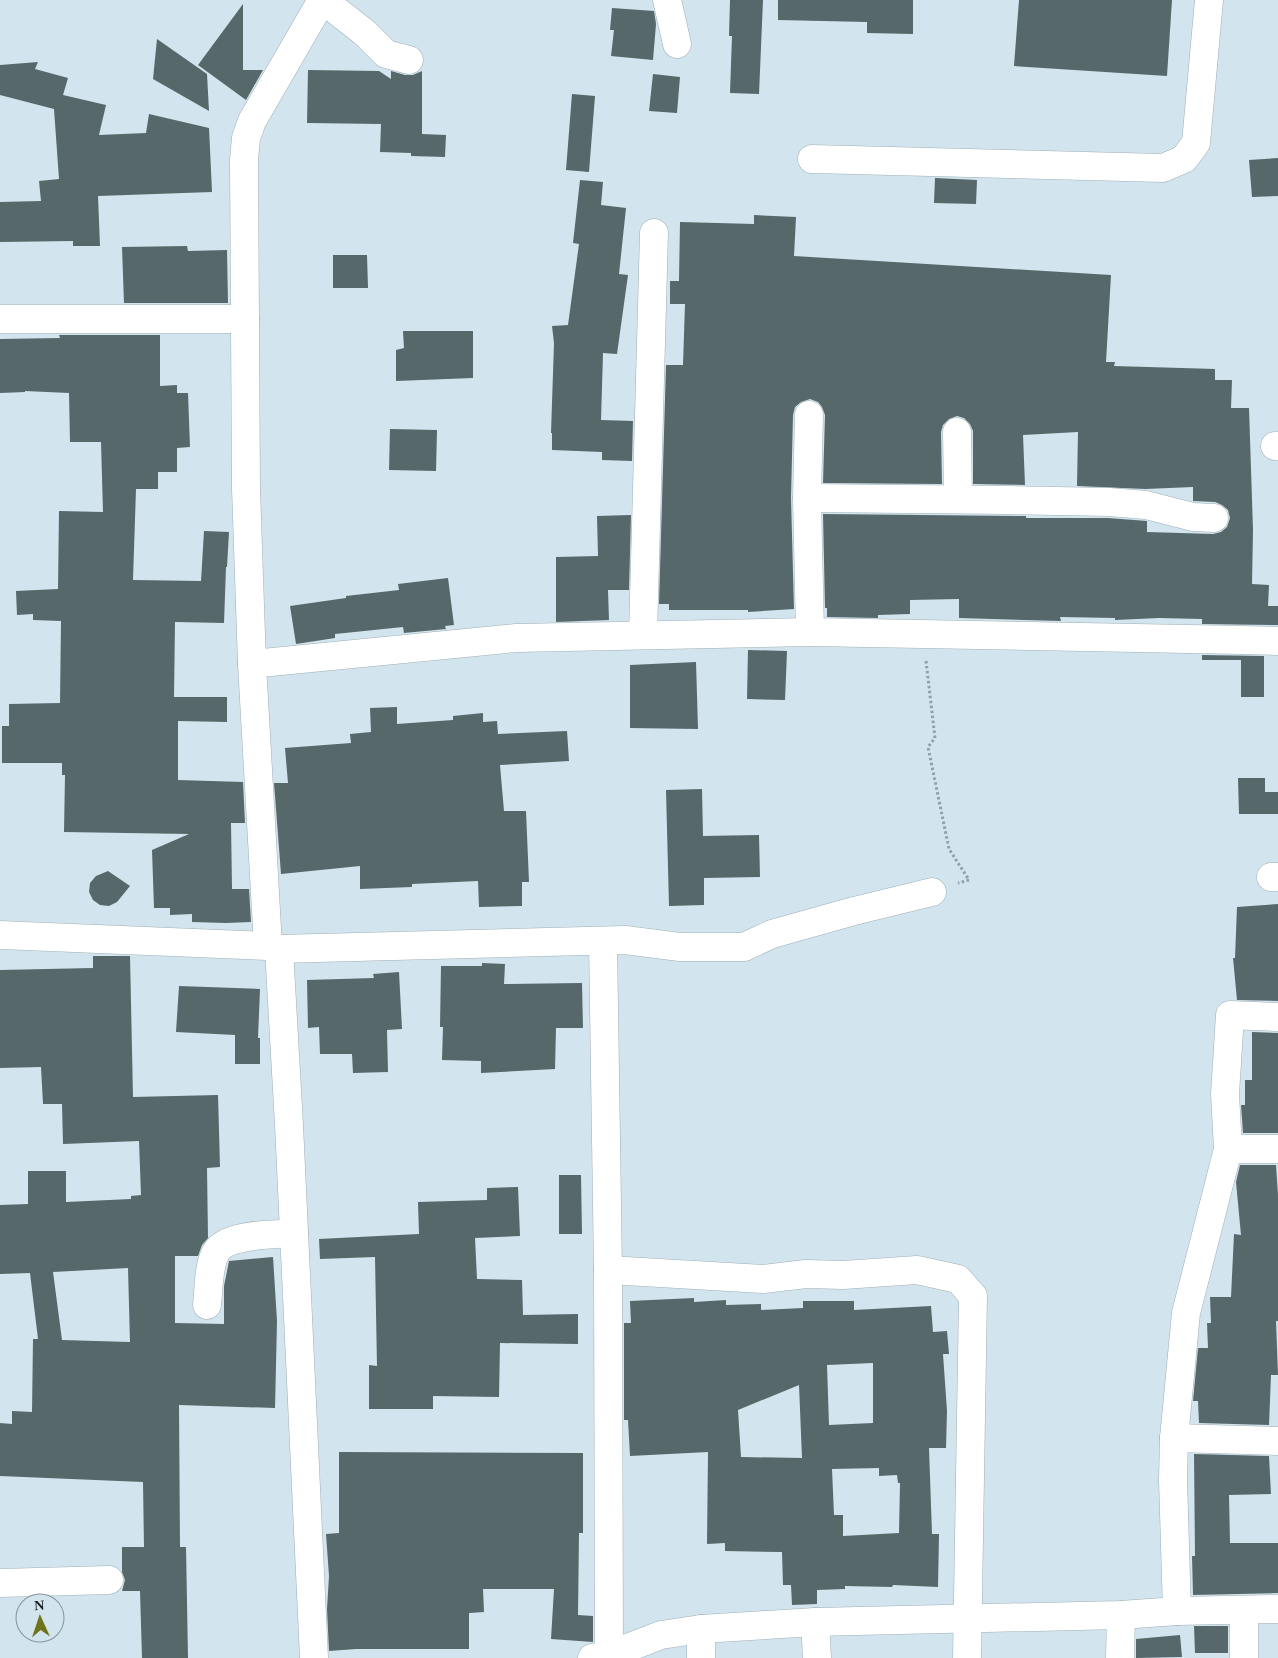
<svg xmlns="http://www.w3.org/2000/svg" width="1278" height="1658" viewBox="0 0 1278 1658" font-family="'Times New Roman',serif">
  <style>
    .building { fill: #56686a; fill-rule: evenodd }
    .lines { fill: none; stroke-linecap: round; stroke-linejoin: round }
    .minor-casing { stroke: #9eafb7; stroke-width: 29 }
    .path { stroke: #919fa6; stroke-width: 3; stroke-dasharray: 2.5 2.5; stroke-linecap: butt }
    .minor { stroke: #fff; stroke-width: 28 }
  </style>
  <rect width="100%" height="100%" fill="#d2e4ed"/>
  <g class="building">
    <path d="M730,0h33l-4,94 -29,-1 2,-57h-3z"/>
    <path d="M778,0h135v34l-46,-1v-11l-89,-2z"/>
    <path d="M1019,0h153l-5,76 -153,-10z"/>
    <path d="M243,4v66h20l-17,30 -48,-35z"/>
    <path d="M612,8l42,3 2,13 -3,36 -42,-4 3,-26h-4z"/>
    <path d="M157,39l50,35 2,37 -56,-32z"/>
    <path d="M38,62l-3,7 33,9 -5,17 43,10 -7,30 47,-2 3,-19 60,14 3,64 -114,4 2,50h-27v-5l-73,1v-40l41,-1 -2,-20 20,-2 -5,-70 -54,-14v-30z"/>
    <path d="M308,70l71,1 12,8v-8l14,4h8l9,-4v63l24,1 -1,22 -34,-1v-3l-31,-1 1,-28 -74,-1z"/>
    <path d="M653,74l27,3 -3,36 -28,-2z"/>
    <path d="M572,94l23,2 -6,76 -23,-2z"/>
    <path d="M1278,158v38l-26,1 -3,-37z"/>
    <path d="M935,178l42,2 -1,24 -42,-1z"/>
    <path d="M580,180l23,2 -2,23 25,3 -7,66 9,1 -11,79 -14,-1 -2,67 32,1 -1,40 -30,-1v-8l-50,-2v-17h-1l3,-90 -2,-17 16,-1 11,-81 -6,-1z"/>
    <path d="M754,215l42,2 -2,39 317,19 -5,87h9l-1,4 101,3v11h17l-1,28h18l4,122 -1,54 17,1 -1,21h10v19l-76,-1v-5l-43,-1 -44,2v-2l-55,-1 1,4 -102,-3v-19l-49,1v14l-32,1v3l-51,-1v-9h-2l-2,-94 203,2v2h82l39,3v11l66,2 8,-2 6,-5 3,-9 -2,-8 -6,-5 -7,-3 -22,-1v-14l-48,2 -68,-3 1,-54 -55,3 2,50 -52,-1v-53l-3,-7 -6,-6 -7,-2 -8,3 -6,6 -2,7 1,52 -119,-1 2,-68 -3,-8 -4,-5 -8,-3 -9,3 -6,5 -2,8 -2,83 3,111 -46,3v-2h-79v-6h-10l7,-239h17l2,-61h-15v-23h9l1,-59 74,2z"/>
    <path d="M187,246l1,5 39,-1 1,53h-104l-2,-56z"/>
    <path d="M333,255h34l1,33h-35z"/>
    <path d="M403,331h70v47l-77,3v-31l8,-2z"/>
    <path d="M59,335h101v51l17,-1v8h11l2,54 -13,1v24h-19v17h-22l-3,91 68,1 3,-50 25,1 -2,35h-1l-2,56 -49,-1 -1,75h53v25l-49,-1v59l65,2 2,41h-14l1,66h17l2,33 -25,1 -34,-1v-8l-22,1v-7h-16l-2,-58 37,-16 -125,-2 1,-57h-3v-12h-60v-37h7v-22l51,-1 1,-82 -28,-1v-6l-16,1 -1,-24 42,-2 1,-78 44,1 -2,-70h-31l-1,-49 -44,-2v1l-25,1v-54l60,-1z"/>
    <path d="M390,429l47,1 -1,41 -47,-1z"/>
    <path d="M631,515l-2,75h-21l1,30 -53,2v-65l42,-1 -1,-40z"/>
    <path d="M448,578l6,47 -9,1 1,3 -42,4 -1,-6 -68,7v4l-39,6 -6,-38 56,-8v-2l53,-6 -1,-6z"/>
    <path d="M748,650l39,1 -2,49 -38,-1z"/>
    <path d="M1202,655l62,1v41h-23v-37h-39z"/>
    <path d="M696,662l2,67 -68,-1v-63z"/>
    <path d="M397,707v17l56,-4v-4l30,-3v9l14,-1 1,13 69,-3 2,30 -69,4 4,46h22l3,71h-7v24l-43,1 -1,-26 -66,3v3l-52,2v-23l-79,8 -7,-91h14l-3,-35 66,-5 -1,-9 21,-2 -1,-24z"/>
    <path d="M1238,778h27v14h13v22h-39z"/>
    <path d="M702,789l1,47 56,-1 1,42 -56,1v27l-35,1 -3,-116z"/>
    <path d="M108,871l22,15 -13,16 -8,4 -9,-1 -7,-5 -4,-8 1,-9 6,-7z"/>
    <path d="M1278,904v97l-41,-1 -4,-42h2l2,-51z"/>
    <path d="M93,956h37l3,141 85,-2 2,72 -13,1 1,70 -6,7 -4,11h-23v67l49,1v-38l5,-25 44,-4 4,64 -2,87 -96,-3 1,142h6l2,111h-46l-2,-67h-18l3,-11 -3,-8v-25h22l-1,-65 -143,-6v-53l12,1v-13l20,1 1,-73h5l-8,-66 -30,1v-69l28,-1v-33h38v31l65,-3v-3l10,-1 -2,-54 -76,3 -1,-40h-19l-2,-37 -41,1v-98l93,-2zM128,1268l2,74 -68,-2 -9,-68z"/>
    <path d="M482,963l23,1 -1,20 78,-1 1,45h-27l-1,41 -74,4v-12l-39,-1 1,-33h-3l1,-61h41z"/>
    <path d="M399,972l3,57 -15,1 1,42 -35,1 -1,-19h-32l-1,-27 -11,1 -1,-48 67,-2 -1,-4z"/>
    <path d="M179,986l81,3 -2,49h2v26h-25v-29l-59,-3z"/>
    <path d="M1252,1032l26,1v100h-35l-2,-28h4v-25h7z"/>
    <path d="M1240,1165h36l2,30v126h-2l2,54h-7l-2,50 -70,-2 -1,-22h-5l5,-53h10l-1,-25h4l-1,-26h21l3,-63 7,1 -5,-53z"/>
    <path d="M559,1175h22l1,59h-23z"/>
    <path d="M518,1187l2,49 -45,2 2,41 45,1 1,35 55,-1v30l-78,-1 -1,54 -66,-1v13h-64v-44l8,1 -2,-109 -55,2 -1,-20 100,-5 -1,-32 69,-2v-12z"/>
    <path d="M694,1298v4l32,-2v5l35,-1v6l42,-2v-7h51v9l77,-4 2,26 14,-1 2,23h-6l4,57 -1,37h-17l3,86h7l-1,53 -45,-2 -1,2 -47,-1v3l-28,1v14l-25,1 -1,-20h-8l-1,-33 -57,-1v-8l-18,1 1,-92 -78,4 -2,-36h-4v-97h7l-1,-22zM873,1363v60l-44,2 -2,-60zM799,1385l3,73 -61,-1 -3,-47zM879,1468v8l18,-1 1,8h2l-1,50 -56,3v-21h-9l-2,-46z"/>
    <path d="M339,1452l244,1v80h-4l-1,82 15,1v26l-42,-3 3,-50h-71l1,23 -15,1v36h-113l-27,2 -2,-42 2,-33 -3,-42 13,-1z"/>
    <path d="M1194,1454l75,2 2,38 -42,1 1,48h48v50l-85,2 -1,-39h3z"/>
    <path d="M1194,1626h34v27h-33z"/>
    <path d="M1180,1635l2,22 -46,1v-19z"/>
  </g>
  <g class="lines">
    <defs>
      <g id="minor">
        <path d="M323,0l42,33 21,21 23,6"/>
        <path d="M667,0l10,44"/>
        <path d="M812,159l351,9 21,-9 12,-16 13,-143"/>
        <path d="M0,319h245"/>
        <path d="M809,415l-2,83 3,134"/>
        <path d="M957,432l1,67"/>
        <path d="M1275,446h3"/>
        <path d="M807,498l202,2 100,2 37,3 47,12 21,1"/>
        <path d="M643,635l11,-402"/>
        <path d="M252,664l264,-26 294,-6 432,8 36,1"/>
        <path d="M1271,877h7"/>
        <path d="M0,935l268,11 11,3 346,-9 55,7h64l28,-13 82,-23 78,-19"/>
        <path d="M603,941l5,329 1,385"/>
        <path d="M268,946l-16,-282 -6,-176 -2,-328 2,-22 6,-17 70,-121"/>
        <path d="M279,949l10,176 25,533"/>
        <path d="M1228,1149h50"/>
        <path d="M608,1270l155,9 43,-5 37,1 74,-5 41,9 15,17 -6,362"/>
        <path d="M207,1305c2,-16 1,-39 9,-53 11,-19 59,-17 78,-19"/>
        <path d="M1174,1438l104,3"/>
        <path d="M0,1583l109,-3"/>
        <path d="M1244,1610v48"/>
        <path d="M1177,1611l-4,-131 1,-42 12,-125 42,-164 -3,-55 5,-79 48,2"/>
        <path d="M815,1622l2,36"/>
        <path d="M701,1629v29"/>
        <path d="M592,1658l17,-3 52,-20 40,-6 114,-7 306,-7 56,-4 101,-2"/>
        <path d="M1120,1658l1,-43"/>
      </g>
    </defs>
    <use href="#minor" class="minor-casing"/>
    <path class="path" d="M926,661l9,77 -7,9 21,102 20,31 -11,3"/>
    <use href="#minor" class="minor"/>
  </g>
  <g transform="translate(40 1618) rotate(357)"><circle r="24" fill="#d2e4ed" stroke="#87949b"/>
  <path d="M0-4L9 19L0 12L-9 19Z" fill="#6f741c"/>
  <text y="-8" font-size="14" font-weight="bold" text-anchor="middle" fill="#161c1f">N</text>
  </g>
</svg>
